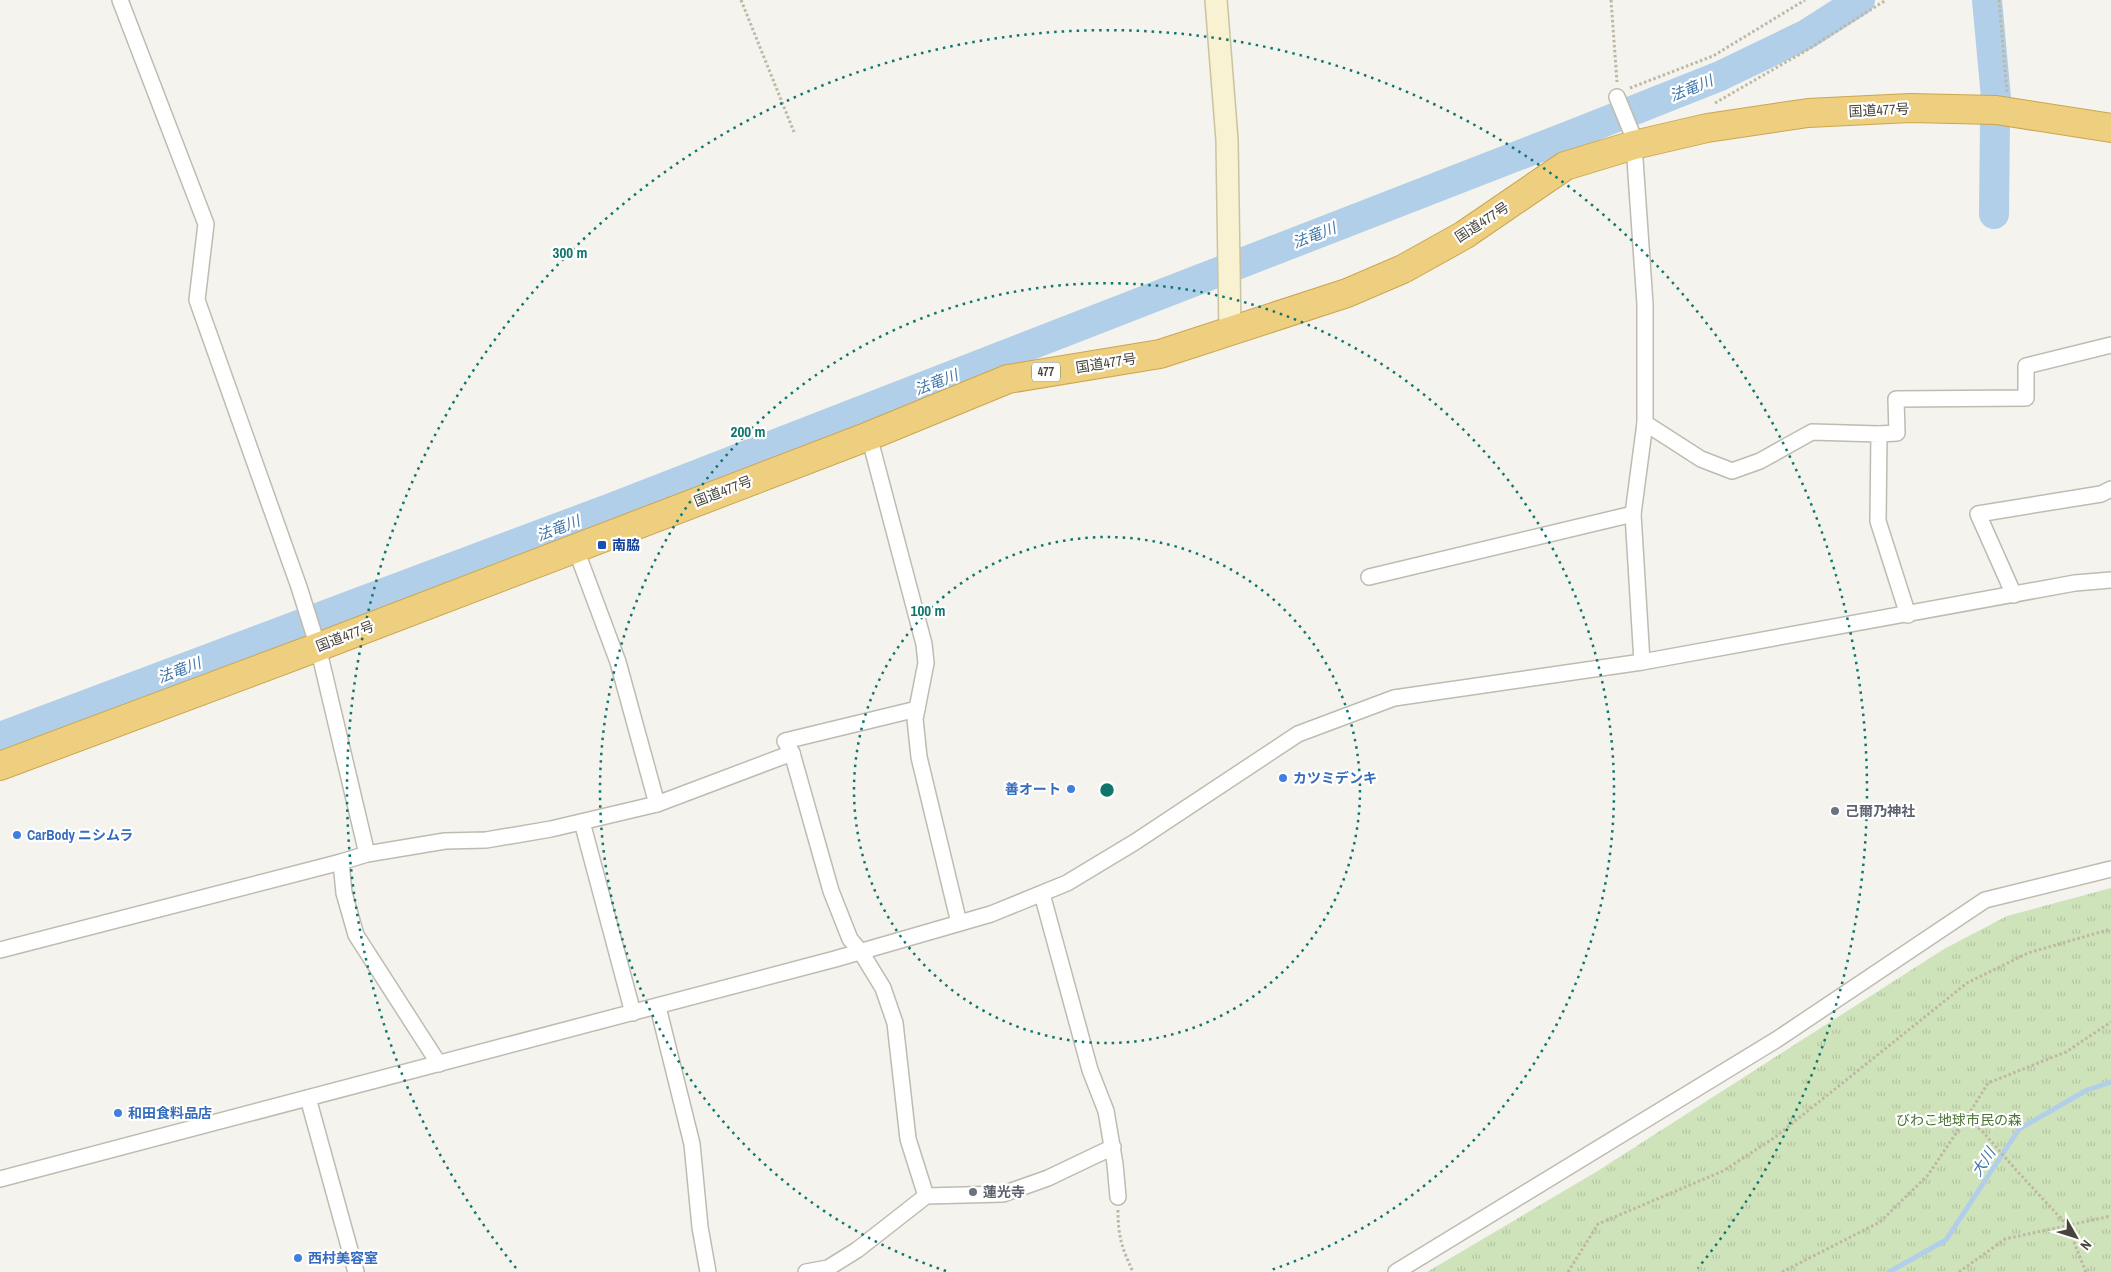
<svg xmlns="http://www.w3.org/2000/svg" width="2111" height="1272" viewBox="0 0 2111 1272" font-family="'Archivo Narrow','Noto Sans JP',sans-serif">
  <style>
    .park { fill: url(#park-tufts) }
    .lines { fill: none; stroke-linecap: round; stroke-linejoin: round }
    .stream { stroke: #b1cfe9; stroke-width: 5 }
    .river { stroke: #b1cfe9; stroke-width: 30 }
    .street-casing { stroke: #bfbbb0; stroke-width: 18 }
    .secondary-casing { stroke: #cbc3a0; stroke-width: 24 }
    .highway-casing { stroke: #cca550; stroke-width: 30 }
    .path { stroke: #bfb7a3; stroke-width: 3; stroke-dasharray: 2.5 2.5; stroke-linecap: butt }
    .street { stroke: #fff; stroke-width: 15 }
    .secondary { stroke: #f9f2d2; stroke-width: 21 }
    .highway { stroke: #edcf7f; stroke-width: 28 }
    .ring { fill: none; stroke: #0f766e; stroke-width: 2.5; stroke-dasharray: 2.5 5 }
    .transit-dot { fill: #1a4fb4; stroke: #fff; stroke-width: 2 }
    .shop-dot { fill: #3f7fe0; stroke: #fff; stroke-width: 2 }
    .worship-dot { fill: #6b7280; stroke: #fff; stroke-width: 2 }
    .labels { text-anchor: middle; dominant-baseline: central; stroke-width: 4.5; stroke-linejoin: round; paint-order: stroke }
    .shield { fill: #fff; stroke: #7f7c76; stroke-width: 1 }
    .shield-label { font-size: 12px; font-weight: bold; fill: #48443b }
    .street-label { font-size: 14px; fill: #48443b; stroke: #fff }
    .transit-label { font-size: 14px; font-weight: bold; fill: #164399; stroke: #fff; text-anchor: start }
    .shop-label { font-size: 14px; font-weight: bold; fill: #366cbe; stroke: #fff; text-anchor: start }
    .worship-label { font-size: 14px; font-weight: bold; fill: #5b616d; stroke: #fff; text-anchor: start }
    .park-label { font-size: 14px; fill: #497434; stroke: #fff }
    .water-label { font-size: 15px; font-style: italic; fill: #4076a8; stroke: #fff }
    .centre { fill: #0f766e; stroke: #fff; stroke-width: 2.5 }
    .ring-label { font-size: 15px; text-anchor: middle; font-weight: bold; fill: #0f766e; stroke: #fff; stroke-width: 4.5; stroke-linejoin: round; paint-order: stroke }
  </style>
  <defs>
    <pattern id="park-tufts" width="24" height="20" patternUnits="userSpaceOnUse" patternTransform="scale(1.25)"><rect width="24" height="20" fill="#cfe3bb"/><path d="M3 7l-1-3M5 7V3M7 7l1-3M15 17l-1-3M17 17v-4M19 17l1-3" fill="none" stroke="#b3c4a2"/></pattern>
  </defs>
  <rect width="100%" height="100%" fill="#f4f3ed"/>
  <path class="park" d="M2111,888v384h-684l169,-100 348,-223 63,-33z"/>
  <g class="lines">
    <path class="stream" d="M1889,1272l57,-32 73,-111 68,-39 24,-8"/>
    <g class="river">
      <path d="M1987,0l9,98"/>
      <path d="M1994,214l1,-92"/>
      <path d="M0,737l611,-229 973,-378 136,-54 87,-42 53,-34"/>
    </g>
    <defs>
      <g id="street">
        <path d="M120,0l86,224 -9,76 102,287 19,60 49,207"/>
        <path d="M1617,97l16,39 1,9 11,159v119l-12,91 9,148"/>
        <path d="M1645,423l56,36 31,12 28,-10 52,-29 67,2 -1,87 30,94"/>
        <path d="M1879,434l18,-1 -1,-34 130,-1v-32l85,-21"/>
        <path d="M869,436l55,208 2,19 -11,56 4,38 40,166"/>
        <path d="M1369,577l264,-63"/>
        <path d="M2014,595l-36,-81 123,-20 10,-5"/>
        <path d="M917,709l-132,32 7,12 39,138 19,48 11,13 22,36 12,35 13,116 18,57"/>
        <path d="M657,804l135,-51"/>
        <path d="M582,822l51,191"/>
        <path d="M341,862l3,31 12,42 83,129"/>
        <path d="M1042,894l48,176 16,41 9,53 3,33"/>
        <path d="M0,950l341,-88 26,-8 78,-13 41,-1 65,-11 106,-25 -39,-142 -43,-115"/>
        <path d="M658,1007l34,137 8,83 8,45"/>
        <path d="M308,1098l48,174"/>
        <path d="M0,1179l835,-220 156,-45 76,-31 68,-41 163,-108 96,-36 248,-36 433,-79 36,-3"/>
        <path d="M806,1272l22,-4 29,-18 69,-54 77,-2 45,-16 65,-31"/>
        <path d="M1396,1272l380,-232 209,-140 126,-31"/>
      </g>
      <path id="secondary" d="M1216,0l11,140 3,192"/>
      <path id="highway" d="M0,766l318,-119 551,-211 139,-57 152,-25 187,-61 56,-24 61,-34 101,-69 69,-21 73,-17 101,-15 102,-5 86,2 115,18"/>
    </defs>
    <use href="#street" class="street-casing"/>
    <use href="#secondary" class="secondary-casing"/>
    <use href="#highway" class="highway-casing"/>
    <g class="path">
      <path d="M741,0l53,132"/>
      <path d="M1611,0l6,82"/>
      <path d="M1999,0l8,92"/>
      <path d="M1630,88l83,-32 92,-56"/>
      <path d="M1715,103l92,-53 79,-50"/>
      <path d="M1118,1210c0,27 4,38 15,62"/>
      <path d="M1568,1272l30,-48 125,-53 51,-33 193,-155 61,-30 83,-24"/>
      <path d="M1782,1272l98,-50 48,-47 39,-58"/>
      <path d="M1959,1272l46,-33 106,-23"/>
      <path d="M2086,1272l-19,-47 -50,-54 -34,-39 -16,-15 21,-34 78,-31 45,-30"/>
    </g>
    <use href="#street" class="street"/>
    <use href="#secondary" class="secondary"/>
    <use href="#highway" class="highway"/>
  </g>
  <g class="ring">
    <circle cx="1107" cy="790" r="253"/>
    <path d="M946 1271A507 507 0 1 1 1268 1271"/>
    <path d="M516 1268A760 760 0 1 1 1698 1268"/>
  </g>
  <rect class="transit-dot" x="597" y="540" width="10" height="10" rx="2.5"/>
  <g class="shop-dot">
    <circle cx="1283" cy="778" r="5"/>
    <circle cx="1071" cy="789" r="5"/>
    <circle cx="17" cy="835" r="5"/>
    <circle cx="118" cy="1113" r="5"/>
    <circle cx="298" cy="1258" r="5"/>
  </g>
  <g class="worship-dot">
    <circle cx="1835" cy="811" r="5"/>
    <circle cx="973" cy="1192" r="5"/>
  </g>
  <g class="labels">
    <rect class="shield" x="1032" y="362.5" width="28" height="19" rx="4"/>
    <g class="shield-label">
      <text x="1046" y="372">477</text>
    </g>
    <g class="street-label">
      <text transform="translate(1879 110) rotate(-3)">国道477号</text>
      <text transform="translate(1482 222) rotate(-33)">国道477号</text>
      <text transform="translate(1106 363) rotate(-9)">国道477号</text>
      <text transform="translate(723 491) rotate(-21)">国道477号</text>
      <text transform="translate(345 636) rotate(-21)">国道477号</text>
    </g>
    <g class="transit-label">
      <text x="612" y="545">南脇</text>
    </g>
    <g class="shop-label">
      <text x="1293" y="778">カツミデンキ</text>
      <text x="1061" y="789" text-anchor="end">善オート</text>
      <text x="27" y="835">CarBody ニシムラ</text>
      <text x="128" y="1113">和田食料品店</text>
      <text x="308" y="1258">西村美容室</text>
    </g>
    <g class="worship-label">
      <text x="1845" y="811">己爾乃神社</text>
      <text x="983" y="1192">蓮光寺</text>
    </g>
    <g class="park-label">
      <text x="1959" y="1120">びわこ地球市民の森</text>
    </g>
    <g class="water-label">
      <text transform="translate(1691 88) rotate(-22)">法竜川</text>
      <text transform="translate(1314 235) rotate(-21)">法竜川</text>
      <text transform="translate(936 382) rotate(-21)">法竜川</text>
      <text transform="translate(558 528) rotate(-21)">法竜川</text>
      <text transform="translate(179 670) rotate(-21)">法竜川</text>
      <text transform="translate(1983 1162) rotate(-56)">大川</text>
    </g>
  </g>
  <circle cx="1107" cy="790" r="8" class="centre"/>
  <g class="ring-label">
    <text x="570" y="258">300 m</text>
    <text x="748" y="437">200 m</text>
    <text x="928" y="616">100 m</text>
  </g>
  <g transform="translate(2076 1237) rotate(129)" stroke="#ffffff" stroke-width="4" paint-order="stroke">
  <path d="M0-4L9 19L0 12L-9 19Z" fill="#48443b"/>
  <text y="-8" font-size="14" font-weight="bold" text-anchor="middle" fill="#48443b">N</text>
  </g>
</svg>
